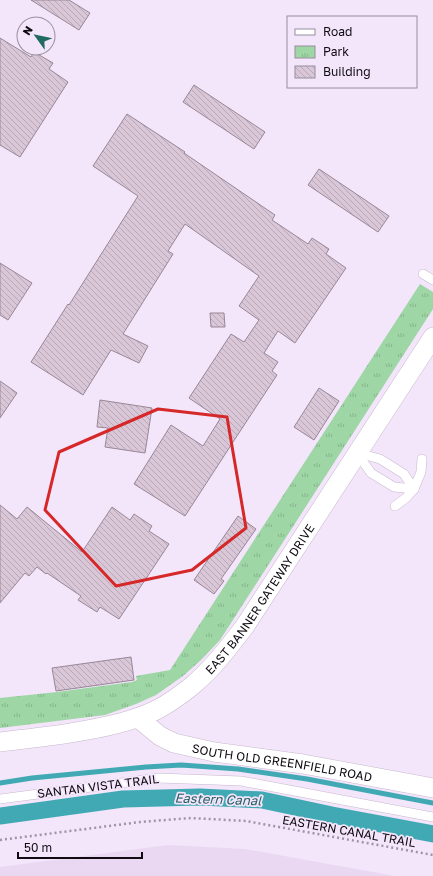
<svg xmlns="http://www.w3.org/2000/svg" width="433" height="876" viewBox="0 0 433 876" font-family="'Golos Text',sans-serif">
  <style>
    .built { fill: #ead8f3 }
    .park { fill: url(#park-tufts) }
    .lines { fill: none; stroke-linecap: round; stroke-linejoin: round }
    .stream { stroke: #41a9b4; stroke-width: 5 }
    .canal { stroke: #41a9b4; stroke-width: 17 }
    .building { fill: url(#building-back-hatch); stroke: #988797 }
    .lane-casing { stroke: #c7b9cd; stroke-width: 10 }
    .street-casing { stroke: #c7b9cd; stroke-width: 20 }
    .path { stroke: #9f94a4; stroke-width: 2.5; stroke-dasharray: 2 3; stroke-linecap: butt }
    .lane { stroke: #fff; stroke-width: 9 }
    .street { stroke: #fff; stroke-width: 19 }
    .marked { fill: none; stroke: #d62828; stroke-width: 3; stroke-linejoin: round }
    .labels { text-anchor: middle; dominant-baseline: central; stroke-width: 3.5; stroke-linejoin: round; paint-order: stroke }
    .street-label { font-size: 12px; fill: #0f0b11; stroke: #f3e5fa }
    .water-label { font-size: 13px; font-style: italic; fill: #286066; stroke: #f3e5fa }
  </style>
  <defs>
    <pattern id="park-tufts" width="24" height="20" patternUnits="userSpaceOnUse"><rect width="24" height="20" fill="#9ed6a5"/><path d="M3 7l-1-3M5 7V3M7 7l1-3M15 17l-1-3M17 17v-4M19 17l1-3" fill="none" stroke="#87b68d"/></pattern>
    <pattern id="building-back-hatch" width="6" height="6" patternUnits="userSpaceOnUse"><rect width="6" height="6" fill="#d9c6d7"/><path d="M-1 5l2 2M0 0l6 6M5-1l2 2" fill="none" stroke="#b9a9b8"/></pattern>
  </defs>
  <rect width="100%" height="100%" fill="#f3e5fa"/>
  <path class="built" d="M168,845l77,4 150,27h-395v-9z"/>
  <path class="park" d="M420,284l13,8v17l-213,331 -18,19 -19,17 -27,19 -20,9 -31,11 -105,13v-30l57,-6 75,-10 5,-2 -1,-4 34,-6z"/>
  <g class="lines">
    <path class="stream" d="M0,783l32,-5 114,-11 35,-2 29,2 28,2 69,10 126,24"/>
    <path class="canal" d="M0,816l123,-17 77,-2 62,3 70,15 101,19"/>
  </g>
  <g class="building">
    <path d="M31,0h38l21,13 -11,17z"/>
    <path d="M0,38l31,19 3,-5 19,11 -4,6 19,13 -48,75 -20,-12z"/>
    <path d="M194,85l71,47 -11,17 -71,-47z"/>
    <path d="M127,114l58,38 -1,1 91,62 -3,5 36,24 4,-6 17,11 -3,5 20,14 -51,75 -17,-12 -14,22 14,9 -6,9 5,4 -42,64 -50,77 -51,-32 37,-59 32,21 17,-27 -31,-21 42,-64 13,8 15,-22 -20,-14 20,-30 -74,-52 -17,27 5,3 -50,80 25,12 -9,17 -28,-13 -28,45 -52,-33 37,-58 1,1 69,-109 -45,-30z"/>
    <path d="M319,169l70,47 -11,16 -70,-47z"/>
    <path d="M0,263l32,20 -24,37 -8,-5z"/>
    <path d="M210,313h14l1,14h-14z"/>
    <path d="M0,381l17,12 -17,25z"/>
    <path d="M319,388l20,13 -25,39 -20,-13z"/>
    <path d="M100,400l52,8 -7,45 -40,-6 3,-19 -11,-1z"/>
    <path d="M0,505l17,14 10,-12 55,45 30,-45 18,13 4,-6 18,12 -3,5 20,13 -50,75 -19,-12 -3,5 -19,-12 3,-4 -34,-23 -1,1 -9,-7 -8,9 -4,-3 -25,30z"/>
    <path d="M238,516l18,13 -35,50 3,2 -10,13 -20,-14z"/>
    <path d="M131,657l3,23 -78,11 -4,-23z"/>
  </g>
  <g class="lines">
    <defs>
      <g id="lane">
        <path d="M423,274l10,6"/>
        <path d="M357,453l14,20 23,14 20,2"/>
        <path d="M357,453l23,6 24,15 10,15"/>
        <path d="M395,506l11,-8 8,-9 7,-17 1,-13"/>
        <path d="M0,799l159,-21 82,3 192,36"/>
      </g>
      <g id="street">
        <path id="s1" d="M138,718l22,18 14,7 40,9 89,12 130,24"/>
        <path id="s2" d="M0,742c40,-5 81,-9 120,-19 13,-4 26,-7 38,-14 12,-6 24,-15 35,-24 20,-17 36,-38 52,-59l188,-289"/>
      </g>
    </defs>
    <use href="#lane" class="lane-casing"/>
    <use href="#street" class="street-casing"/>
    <path class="path" d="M0,840l140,-18 51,-4 55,3 187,34"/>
    <use href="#lane" class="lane"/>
    <use href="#street" class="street"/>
  </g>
  <path class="marked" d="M158,409l69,8 19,111 -54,42 -76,16 -71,-76 14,-58z"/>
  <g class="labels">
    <g class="street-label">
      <text stroke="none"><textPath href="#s2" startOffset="314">EAST BANNER GATEWAY DRIVE</textPath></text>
      <text stroke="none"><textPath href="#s1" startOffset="154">SOUTH OLD GREENFIELD ROAD</textPath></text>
      <text transform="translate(98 786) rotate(-7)">SANTAN VISTA TRAIL</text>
      <text transform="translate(349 831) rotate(10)">EASTERN CANAL TRAIL</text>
    </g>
    <g class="water-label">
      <text transform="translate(218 799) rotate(2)">Eastern Canal</text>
    </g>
  </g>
  <rect x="287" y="16" width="130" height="72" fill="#f3e5fa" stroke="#988e9d"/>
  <rect x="295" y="29" width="20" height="6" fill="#ffffff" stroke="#988e9d"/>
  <text x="323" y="36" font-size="12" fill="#0f0b11">Road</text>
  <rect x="295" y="46" width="20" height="12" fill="url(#park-tufts)" stroke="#988e9d"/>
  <text x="323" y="56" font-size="12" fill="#0f0b11">Park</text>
  <rect x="295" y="66" width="20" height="12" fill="url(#building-back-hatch)" stroke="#988e9d"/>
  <text x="323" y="76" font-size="12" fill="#0f0b11">Building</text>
  <g transform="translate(36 36) rotate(303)"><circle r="19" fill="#f3e5fa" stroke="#988e9d"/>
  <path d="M0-3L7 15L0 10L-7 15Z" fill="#206a62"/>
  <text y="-6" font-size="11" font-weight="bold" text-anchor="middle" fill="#0f0b11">N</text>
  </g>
  <path d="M18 852v6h124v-6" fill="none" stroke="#0f0b11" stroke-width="2"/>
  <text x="24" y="852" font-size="12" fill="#0f0b11" stroke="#f3e5fa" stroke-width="3" paint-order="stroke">50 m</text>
</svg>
